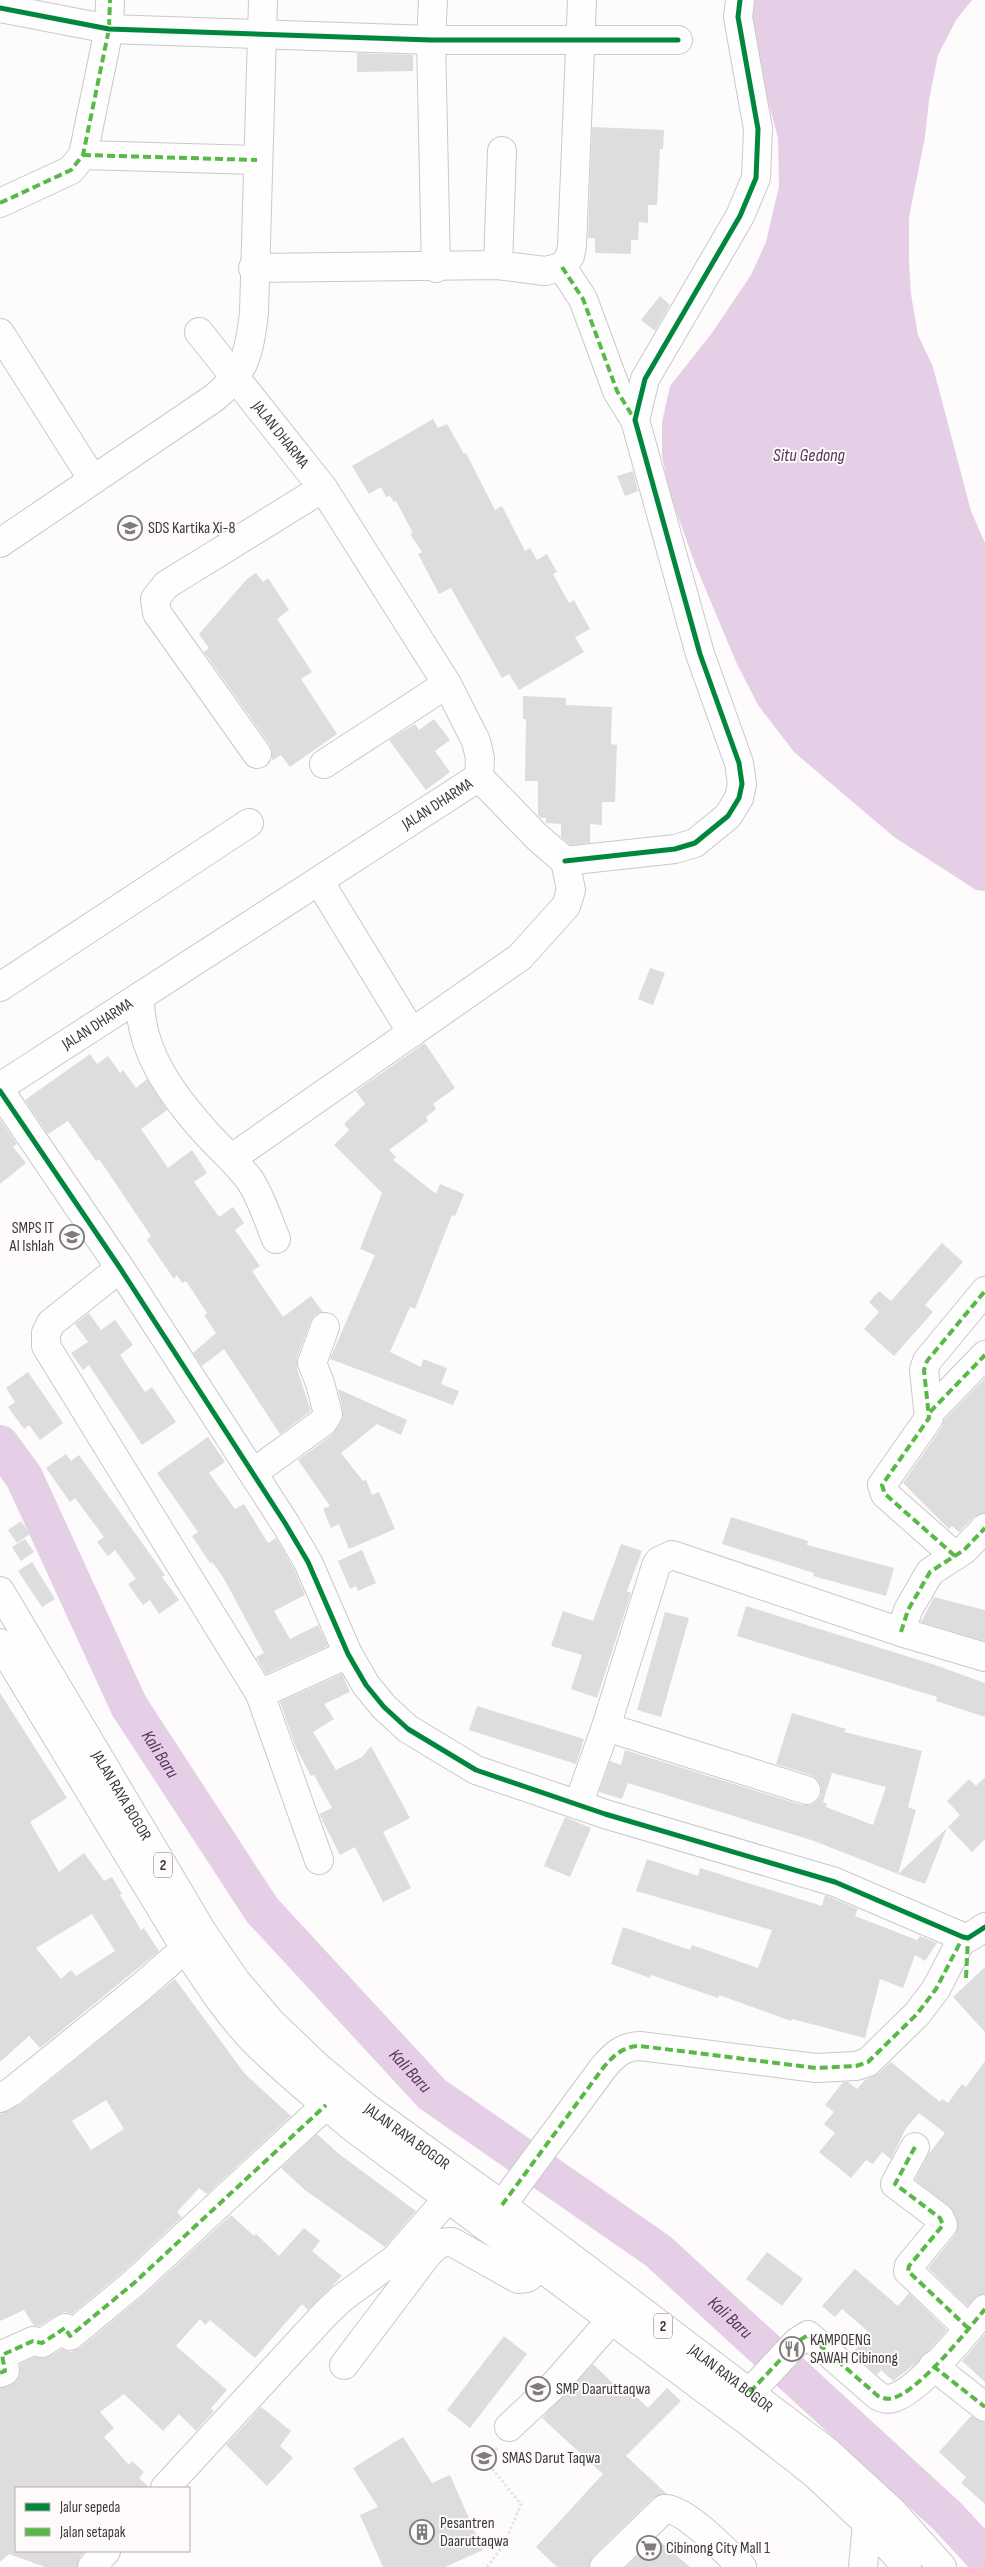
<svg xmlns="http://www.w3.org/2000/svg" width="985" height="2567" viewBox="0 0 985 2567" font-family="'Sofia Sans Condensed',sans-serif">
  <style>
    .water { fill: #e5cfe6 }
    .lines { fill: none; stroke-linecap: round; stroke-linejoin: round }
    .river { stroke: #e5cfe6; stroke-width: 38 }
    .building { fill: #dedddd; fill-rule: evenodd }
    .minor-casing { stroke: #cac8c8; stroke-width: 30 }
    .highway-casing { stroke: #cac8c8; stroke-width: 30 }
    .path { stroke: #e5e4e4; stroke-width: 3; stroke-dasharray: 2.5 2.5; stroke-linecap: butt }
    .minor { stroke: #fffefe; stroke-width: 28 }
    .highway { stroke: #fffefe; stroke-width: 28 }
    .quiet { stroke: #58b947; stroke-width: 4; stroke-dasharray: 8 4; stroke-linecap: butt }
    .cycleway-casing { stroke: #fefafa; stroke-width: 8 }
    .cycleway { stroke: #00873e; stroke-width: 5 }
    .labels { text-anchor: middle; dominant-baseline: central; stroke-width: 4; stroke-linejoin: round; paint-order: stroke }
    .shield { fill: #fefafa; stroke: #757373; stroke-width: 1 }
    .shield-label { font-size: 15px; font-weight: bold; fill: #3a3939 }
    .street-label { font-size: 16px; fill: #3a3939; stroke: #fefafa }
    .poi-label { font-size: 16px; fill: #3a3939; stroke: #fefafa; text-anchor: start }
    .water-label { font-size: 18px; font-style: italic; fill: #5a325d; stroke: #fefafa }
  </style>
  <rect width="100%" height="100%" fill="#fdfbfb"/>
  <path class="water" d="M754,0h218l-16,20 -18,35 -9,45 -4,37 -16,80v44l2,33 7,41 15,32 38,144 14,32v348l-9,-1 -82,-53 -100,-85 -36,-47 -22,-43 -41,-98 -25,-70 -8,-38v-34l8,-36 42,-53 39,-58 15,-33 13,-56 -1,-48 -28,-104z"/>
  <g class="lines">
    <path class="river" id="s1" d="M0,1444l24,33 105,229 133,204 170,184 226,157 289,265 38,41"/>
  </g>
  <g class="building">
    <path d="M357,53l56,2v16l-56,1z"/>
    <path d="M592,127l72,3 -1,19h-3l-3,56h-9v18l-9,-1 -1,18h-7v14l-36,-1v-15h-7z"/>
    <path d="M660,296l10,9 -15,26 -14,-11z"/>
    <path d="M433,419l5,9 9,-4 17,30 2,-1 29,57 7,-4 23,45 5,-3 7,12 10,-6 10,18 -4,2 16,29 5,-3 16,29 -15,8 9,15 -65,38 -10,-16 -7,4 -51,-90 -12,6 -21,-40 4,-2 -12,-18 3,-1 -17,-32 -2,1 -4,-6 -4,1 -5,-10 -12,7 -17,-28z"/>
    <path d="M633,471l5,20 -13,5 -8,-20z"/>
    <path d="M256,573l7,9 5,-4 21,32 -12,9 35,53 -11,7 36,55 -47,33 -9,-12 -9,6v-9l-2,-7 -66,-93 5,-4 -10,-14 48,-55z"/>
    <path d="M523,696l43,2v7l46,2 -1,37 6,1 -2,57h-13v23l-12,-1v19l-20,2 -9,-8v-13l-15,-1v-5h-5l-3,-3v-34h-13l1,-62h-3z"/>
    <path d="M434,719l16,21 -15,11 15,21 -24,18 -37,-50 26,-16 4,6z"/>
    <path d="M650,968l15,5 -12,32 -15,-6z"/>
    <path d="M425,1043l30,45 -22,16 3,5 -10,8 2,4 -39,29 7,7 -3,3 43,34 4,-10 24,10 -9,22 -3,-1 -37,94 -5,-2 -20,45 31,15 2,-8 24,9 -6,16 18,7 -6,14 -123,-46 45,-104 -15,-6 22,-56 -48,-48 15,-15 -5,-6 21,-20 -9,-13z"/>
    <path d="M90,1054l7,10 11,-8 12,17 3,-3 13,18 11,-9 20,31 -26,19 27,39 24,-18 15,23 -13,9 25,35 14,-10 11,16 -9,7 25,36 -8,5 31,46 28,-21 12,16 -8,3 -4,6 -14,37v11l14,42 -31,23 -56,-85 -22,17 -9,-13 23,-20 -12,-18 3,-2 -21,-32 -4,2 -5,-8 -3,4 -27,-39 4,-4 -52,-77 -3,2 -28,-40 -20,13 -23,-34z"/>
    <path d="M0,1119l17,25 -4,3 13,16 -26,21z"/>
    <path d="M942,1243l21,19 -38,43 8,7 -39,44 -30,-27 15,-17 -10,-10 10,-11 12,10z"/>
    <path d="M89,1313l12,17 14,-10 18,25 -13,10 25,37 7,-5 24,35 -34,23 -53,-80 -6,5 -12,-17 17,-11 -13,-18z"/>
    <path d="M28,1372l35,51 -23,17 -11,-15 -5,4 -16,-22 7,-5 -9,-14z"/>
    <path d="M985,1378v135l-11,4 -15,15 -7,-6 -3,3 -46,-46 39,-56 2,-7z"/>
    <path d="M338,1389l69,31 -6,15 -24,-11 -36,29 22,28 3,-1 6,15 7,-3 16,37 -46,20 -10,-25 -8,4 -8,-19 7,-3 -32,-46 34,-25 9,-13 2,-12z"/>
    <path d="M208,1437l17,25 -16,11 26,36 9,-5 24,39 8,-5 18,31 11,26 -31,16 16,28 28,-14 10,21 -62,28 -10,-17 8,-4 -41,-76 -11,-15 -2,1 -18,-27 6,-4 -41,-59z"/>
    <path d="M66,1454l5,7 8,-6 86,120 -3,2 17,23 -20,14 -9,-14 -7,5 -15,-21 8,-5 -21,-29 -7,6 -11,-14 7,-5 -29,-39 -5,4 -24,-34z"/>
    <path d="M731,1517l77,24 -1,4 87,23 -8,28 -73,-20 1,-3 -92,-29z"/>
    <path d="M21,1521l9,13 -13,9 -9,-13z"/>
    <path d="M25,1539l9,13 -13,9 -9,-14z"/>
    <path d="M621,1544l21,7 -15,40 4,2 -34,105 -26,-9 11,-34 -31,-9 12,-35 30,10z"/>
    <path d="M362,1550l14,33 -18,8 -2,-5 -6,3 -12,-28z"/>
    <path d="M32,1562l23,37 -13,8 -24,-36z"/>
    <path d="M934,1597l51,13v31l-64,-19z"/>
    <path d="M746,1606l189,59 50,18v34l-49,-16 1,-4 -200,-61z"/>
    <path d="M665,1612l24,6 -28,99 -24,-7z"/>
    <path d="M342,1674l8,18 -26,12 10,15 -21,13 23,38 26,-13 9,-11 39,72 -27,14 28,56 -28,14 -28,-55 -15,8 -21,-41 13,-6 -18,-33 -3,1 -15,-28 -16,-46z"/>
    <path d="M0,1693l67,105 -37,24 29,50 25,-19 20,28 8,-4 10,17 -2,1 21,35 3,-2 15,23 -119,97 -11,-12 -29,26zM92,1914l23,37 -39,25 -5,-6 -10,9 -25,-31z"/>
    <path d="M477,1706l107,33 -8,25 -107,-34z"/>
    <path d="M792,1713l54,16 -2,3 78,19 -14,56 8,3 -18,64 -84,-33 -186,-58 -6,16 -23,-7 11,-31 11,4 4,-15 176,55h9l6,-3 5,-7v-8l-3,-7 -7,-5 -35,-11zM832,1773l54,14 -13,38 -47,-18 1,-3 -4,-2z"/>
    <path d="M985,1777v62l-13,13 -24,-25 12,-12 -13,-14 22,-22 7,7z"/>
    <path d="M565,1817l26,11 -21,49 -26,-11z"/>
    <path d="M947,1828l-22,56 -27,-10z"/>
    <path d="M647,1859l51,17 2,-8 122,38 3,-11 33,14 -3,7 62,24 3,-4 17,7 -12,18 -10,-6 -12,33 -23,-9 -15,59 -73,-19 -1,2 -72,-26 -1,3 -67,-23 -1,3 -39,-14 12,-37 67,23 2,-5 66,23 14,-38 -136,-39z"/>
    <path d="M985,1967v65l-32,-35z"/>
    <path d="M175,1979l70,95 46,42 -84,78 -8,-6 -22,24 5,5 -58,54 -52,43 -7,-2 -8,3 -18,11h-5l-10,-16 -24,11v-207l21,-10zM106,2100l18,29 -33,21 -19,-29z"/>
    <path d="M985,2061v233l-6,1 -12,11 -39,-38 27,-33 3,-8 -1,-8 -8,-13 -34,-26 13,-25 17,-22 -26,-20 -13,15 -15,31 -9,-7 -9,12 -7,-4 -15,18 -32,-26 16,-19 -11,-9 10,-12 -9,-7 18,-23h5l9,7 8,-9 14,-7 12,-11 49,40 2,-3 6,4 14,-19 4,3z"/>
    <path d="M317,2134l22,20 77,57 -31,36 -80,-57 -24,-22z"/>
    <path d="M231,2215l23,21 2,-2 23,22 25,-28 16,13 -8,10 30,25 -34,34 -6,-6 -47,54 -45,-38 -5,5 -5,-6 -24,27 51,44 -16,18 3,3 -18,20 -17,-17 -16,17 -39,-37 -24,18 14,16 -10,9 25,28 3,-4 12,11 -5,6 11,10h-134v60l-3,3h72l-5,6 -3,10h-32l-36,-13 -9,8v-174l17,-7 3,-6v-11l15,-7 10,1 17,-9 9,3 9,-4 65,-54z"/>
    <path d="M767,2252l36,27 -21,27 -36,-27z"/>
    <path d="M855,2269l43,37 11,-13 38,37 -29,32 -25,19 -12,-11 -4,5 -25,-22 18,-20 -28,-24 -7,8 -13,-11z"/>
    <path d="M985,2334v48l-23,-21z"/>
    <path d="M504,2336l23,18 -57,74 -23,-18z"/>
    <path d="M593,2364l27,26 4,-5 24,23 19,-20 14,13 -55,55 41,38 -14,4 -60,58 -4,11h-32l-21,-20 67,-73 -61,-56z"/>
    <path d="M261,2407l30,24 -11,15 13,12 -26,28 -41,-41z"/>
    <path d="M971,2416l14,6v82l-24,-21 5,-6 -27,-25z"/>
    <path d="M403,2437l29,46 18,-8 33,75 -38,17h-62l-23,-52 18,-8 -25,-39z"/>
    <path d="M656,2538l34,29h-64z"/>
  </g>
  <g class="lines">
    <defs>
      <g id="minor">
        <path d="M433,0l-2,40 5,228"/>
        <path d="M0,8l109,21 322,11h247"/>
        <path d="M83,155l174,5"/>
        <path d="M0,203l71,-33 12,-15 26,-126 1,-29"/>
        <path d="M498,265l4,-114"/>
        <path d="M562,267l21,32 34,92 18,29"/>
        <path d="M253,268l245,-3 47,6 17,-4 8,-11 2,-10 10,-246"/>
        <path id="s2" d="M199,332l124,156 124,196 29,57 4,17 -1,19"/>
        <path d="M0,333l93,147"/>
        <path d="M0,543l214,-145c32,-26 35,-45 40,-85l9,-313"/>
        <path d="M257,754l-100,-141 -2,-14 11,-14 157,-97"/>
        <path d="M324,764l123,-80"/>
        <path d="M565,861l110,-12 20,-6 33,-27 11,-18 3,-14 -3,-21 -39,-109 -65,-234 10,-41 95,-163 16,-38 2,-49 -20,-112 2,-17"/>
        <path d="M319,881l93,152"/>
        <path d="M0,987l249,-164"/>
        <path d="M140,997c-1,54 32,98 67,137 14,15 29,28 42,45 12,17 19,41 27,60"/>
        <path id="s3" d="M0,1087l479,-310"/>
        <path d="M0,1091l120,177 165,255 23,39 40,92 18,31 18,22 24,22 68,41 129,44 230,68 128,55 5,1 17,-11"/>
        <path d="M232,1158l288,-201 46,-51 5,-16 -6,-29 -28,-24 -58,-60"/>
        <path d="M120,1268l-69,55 -5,10v13l214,348 59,166"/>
        <path d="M930,1412l55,-57"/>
        <path d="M253,1473l70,-51 5,-8 -8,-31 -8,-20 13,-36"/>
        <path d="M955,1556l-70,-62 -3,-9 47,-67 -5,-48 3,-9 58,-70"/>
        <path d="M901,1632l7,-22 22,-38 34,-22 21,-22"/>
        <path d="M260,1694l88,-40"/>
        <path d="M606,1727l200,63"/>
        <path d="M578,1805l28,-78 50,-161 3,-5 13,-6 229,77 84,25"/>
        <path d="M0,2098l11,-6 129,-104 62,-54"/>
        <path d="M915,2147l-20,37 45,34 3,7 -34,41 -1,5 61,58"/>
        <path d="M502,2205l101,-137c10,-12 20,-22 37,-22l176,22 40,-2 12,-4 49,-48 19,-25 27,-52"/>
        <path d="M344,2365l83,-110 12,-12 13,-1 66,37 9,-1 15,-11"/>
        <path d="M933,2366l52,41"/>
        <path d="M0,2373l5,-2 -3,-16 31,-14 9,2 23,-15 5,8 64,-53 192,-178"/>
        <path d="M750,2392l47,-50 11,-7 70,61c5,2 9,4 15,2 26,-7 73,-66 92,-89"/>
        <path d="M509,2427l46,-43 57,-65"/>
        <path d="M165,2488l161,-175 16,-15 53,-39 68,-78"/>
        <path d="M92,2567l14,-16"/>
        <path d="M604,2567l60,-58c20,-2 63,44 78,58"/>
        <path d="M863,2567l4,-44"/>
      </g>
      <g id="highway">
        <path id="s4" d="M0,1591l203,342 33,48 35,41 47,45 48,40 136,98 327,248 64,59 49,55"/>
        <path d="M0,1643l185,305c21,32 42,65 69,93 31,31 65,58 98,86l394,293 69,54 52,49 40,44"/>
      </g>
    </defs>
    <use href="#minor" class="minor-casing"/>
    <use href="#highway" class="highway-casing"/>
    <path class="path" d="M487,2567l18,-24 16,-39 -33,-40 10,-17"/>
    <use href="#minor" class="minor"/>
    <use href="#highway" class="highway"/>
    <g class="quiet">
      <path d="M83,155l174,5"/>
      <path d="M0,203l71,-33 12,-15 26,-126 1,-29"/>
      <path d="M562,267l21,32 34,92 18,29"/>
      <path d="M930,1412l55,-57"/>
      <path d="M955,1556l-70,-62 -3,-9 47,-67 -5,-48 3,-9 58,-70"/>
      <path d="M901,1632l7,-22 22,-38 34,-22 21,-22"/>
      <path d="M966,1978l2,-40"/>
      <path d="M915,2147l-20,37 45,34 3,7 -34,41 -1,5 61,58"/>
      <path d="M502,2205l101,-137c10,-12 20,-22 37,-22l176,22 40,-2 12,-4 49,-48 19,-25 27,-52"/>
      <path d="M933,2366l52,41"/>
      <path d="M0,2373l5,-2 -3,-16 31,-14 9,2 23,-15 5,8 64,-53 192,-178"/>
      <path d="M750,2392l47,-50 11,-7 70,61c5,2 9,4 15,2 26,-7 73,-66 92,-89"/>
    </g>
    <defs>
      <g id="cycleway">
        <path d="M0,8l109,21 322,11h247"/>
        <path d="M565,861l110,-12 20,-6 33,-27 11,-18 3,-14 -3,-21 -39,-109 -65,-234 10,-41 95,-163 16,-38 2,-49 -20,-112 2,-17"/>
        <path d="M0,1091l120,177 165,255 23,39 40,92 18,31 18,22 24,22 68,41 129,44 230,68 128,55 5,1 17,-11"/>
      </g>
    </defs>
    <use href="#cycleway" class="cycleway-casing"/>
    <use href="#cycleway" class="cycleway"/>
  </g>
  <defs>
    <symbol id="school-ring" viewBox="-11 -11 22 22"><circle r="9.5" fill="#fefafa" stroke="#7e7d7d" stroke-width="1.5"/><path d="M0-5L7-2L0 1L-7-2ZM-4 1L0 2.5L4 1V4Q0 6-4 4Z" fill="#7e7d7d"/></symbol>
    <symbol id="restaurant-ring" viewBox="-11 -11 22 22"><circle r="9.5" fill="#fefafa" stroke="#7e7d7d" stroke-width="1.5"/><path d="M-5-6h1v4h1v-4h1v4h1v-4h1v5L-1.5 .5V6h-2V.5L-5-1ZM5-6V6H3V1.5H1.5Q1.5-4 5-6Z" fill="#7e7d7d"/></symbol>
    <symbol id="building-ring" viewBox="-11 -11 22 22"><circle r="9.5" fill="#fefafa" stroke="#7e7d7d" stroke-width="1.5"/><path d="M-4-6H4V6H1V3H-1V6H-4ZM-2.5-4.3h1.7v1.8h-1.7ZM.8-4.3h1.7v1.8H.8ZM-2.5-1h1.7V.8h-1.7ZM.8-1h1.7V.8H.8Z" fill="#7e7d7d"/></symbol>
    <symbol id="supermarket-ring" viewBox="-11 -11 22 22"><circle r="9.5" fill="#fefafa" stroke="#7e7d7d" stroke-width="1.5"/><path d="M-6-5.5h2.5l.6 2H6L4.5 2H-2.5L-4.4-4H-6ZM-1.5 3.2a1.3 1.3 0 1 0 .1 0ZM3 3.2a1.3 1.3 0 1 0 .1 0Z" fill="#7e7d7d"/></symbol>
  </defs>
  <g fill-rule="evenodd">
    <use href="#school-ring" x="116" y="514" width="28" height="28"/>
    <use href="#school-ring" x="58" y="1223" width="28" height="28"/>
    <use href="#restaurant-ring" x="778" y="2335" width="28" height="28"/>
    <use href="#school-ring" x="524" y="2375" width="28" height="28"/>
    <use href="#school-ring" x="470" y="2444" width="28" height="28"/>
    <use href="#building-ring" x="408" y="2518" width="28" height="28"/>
    <use href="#supermarket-ring" x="635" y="2534" width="28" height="28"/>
  </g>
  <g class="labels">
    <g class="shield">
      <rect x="154" y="1852.5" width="18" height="25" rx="4"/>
      <rect x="654" y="2313.5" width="18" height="25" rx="4"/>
    </g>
    <g class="shield-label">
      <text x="163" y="1865">2</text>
      <text x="663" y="2326">2</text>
    </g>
    <g class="street-label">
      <text stroke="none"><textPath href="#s2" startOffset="131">JALAN DHARMA</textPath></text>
      <text stroke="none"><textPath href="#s3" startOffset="521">JALAN DHARMA</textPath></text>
      <text stroke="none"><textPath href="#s3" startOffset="116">JALAN DHARMA</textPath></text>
      <text stroke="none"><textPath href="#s4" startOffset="238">JALAN RAYA BOGOR</textPath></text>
      <text stroke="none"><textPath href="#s4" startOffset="688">JALAN RAYA BOGOR</textPath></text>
      <text stroke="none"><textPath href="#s4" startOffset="1092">JALAN RAYA BOGOR</textPath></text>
    </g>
    <g class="poi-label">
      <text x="148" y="528">SDS Kartika Xi-8</text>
      <text x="54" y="1228" text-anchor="end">SMPS IT<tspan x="54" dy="18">Al Ishlah</tspan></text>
      <text x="810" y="2340">KAMPOENG<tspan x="810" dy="18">SAWAH Cibinong</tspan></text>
      <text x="556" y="2389">SMP Daaruttaqwa</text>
      <text x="502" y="2458">SMAS Darut Taqwa</text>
      <text x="440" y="2523">Pesantren<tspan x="440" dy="18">Daaruttaqwa</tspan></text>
      <text x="666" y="2548">Cibinong City Mall 1</text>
    </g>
    <g class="water-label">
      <text x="809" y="455">Situ Gedong</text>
      <text stroke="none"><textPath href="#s1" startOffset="350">Kali Baru</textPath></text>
      <text stroke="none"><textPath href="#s1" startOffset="755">Kali Baru</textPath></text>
      <text stroke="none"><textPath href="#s1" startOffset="1160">Kali Baru</textPath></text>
    </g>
  </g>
  <rect x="15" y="2487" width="175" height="65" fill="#fefafa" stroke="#b0adad"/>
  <rect x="25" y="2503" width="25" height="8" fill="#00873e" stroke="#b0adad"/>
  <text x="60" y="2512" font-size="15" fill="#3a3939">Jalur sepeda</text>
  <rect x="25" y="2528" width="25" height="8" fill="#58b947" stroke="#b0adad"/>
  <text x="60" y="2537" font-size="15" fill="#3a3939">Jalan setapak</text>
</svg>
